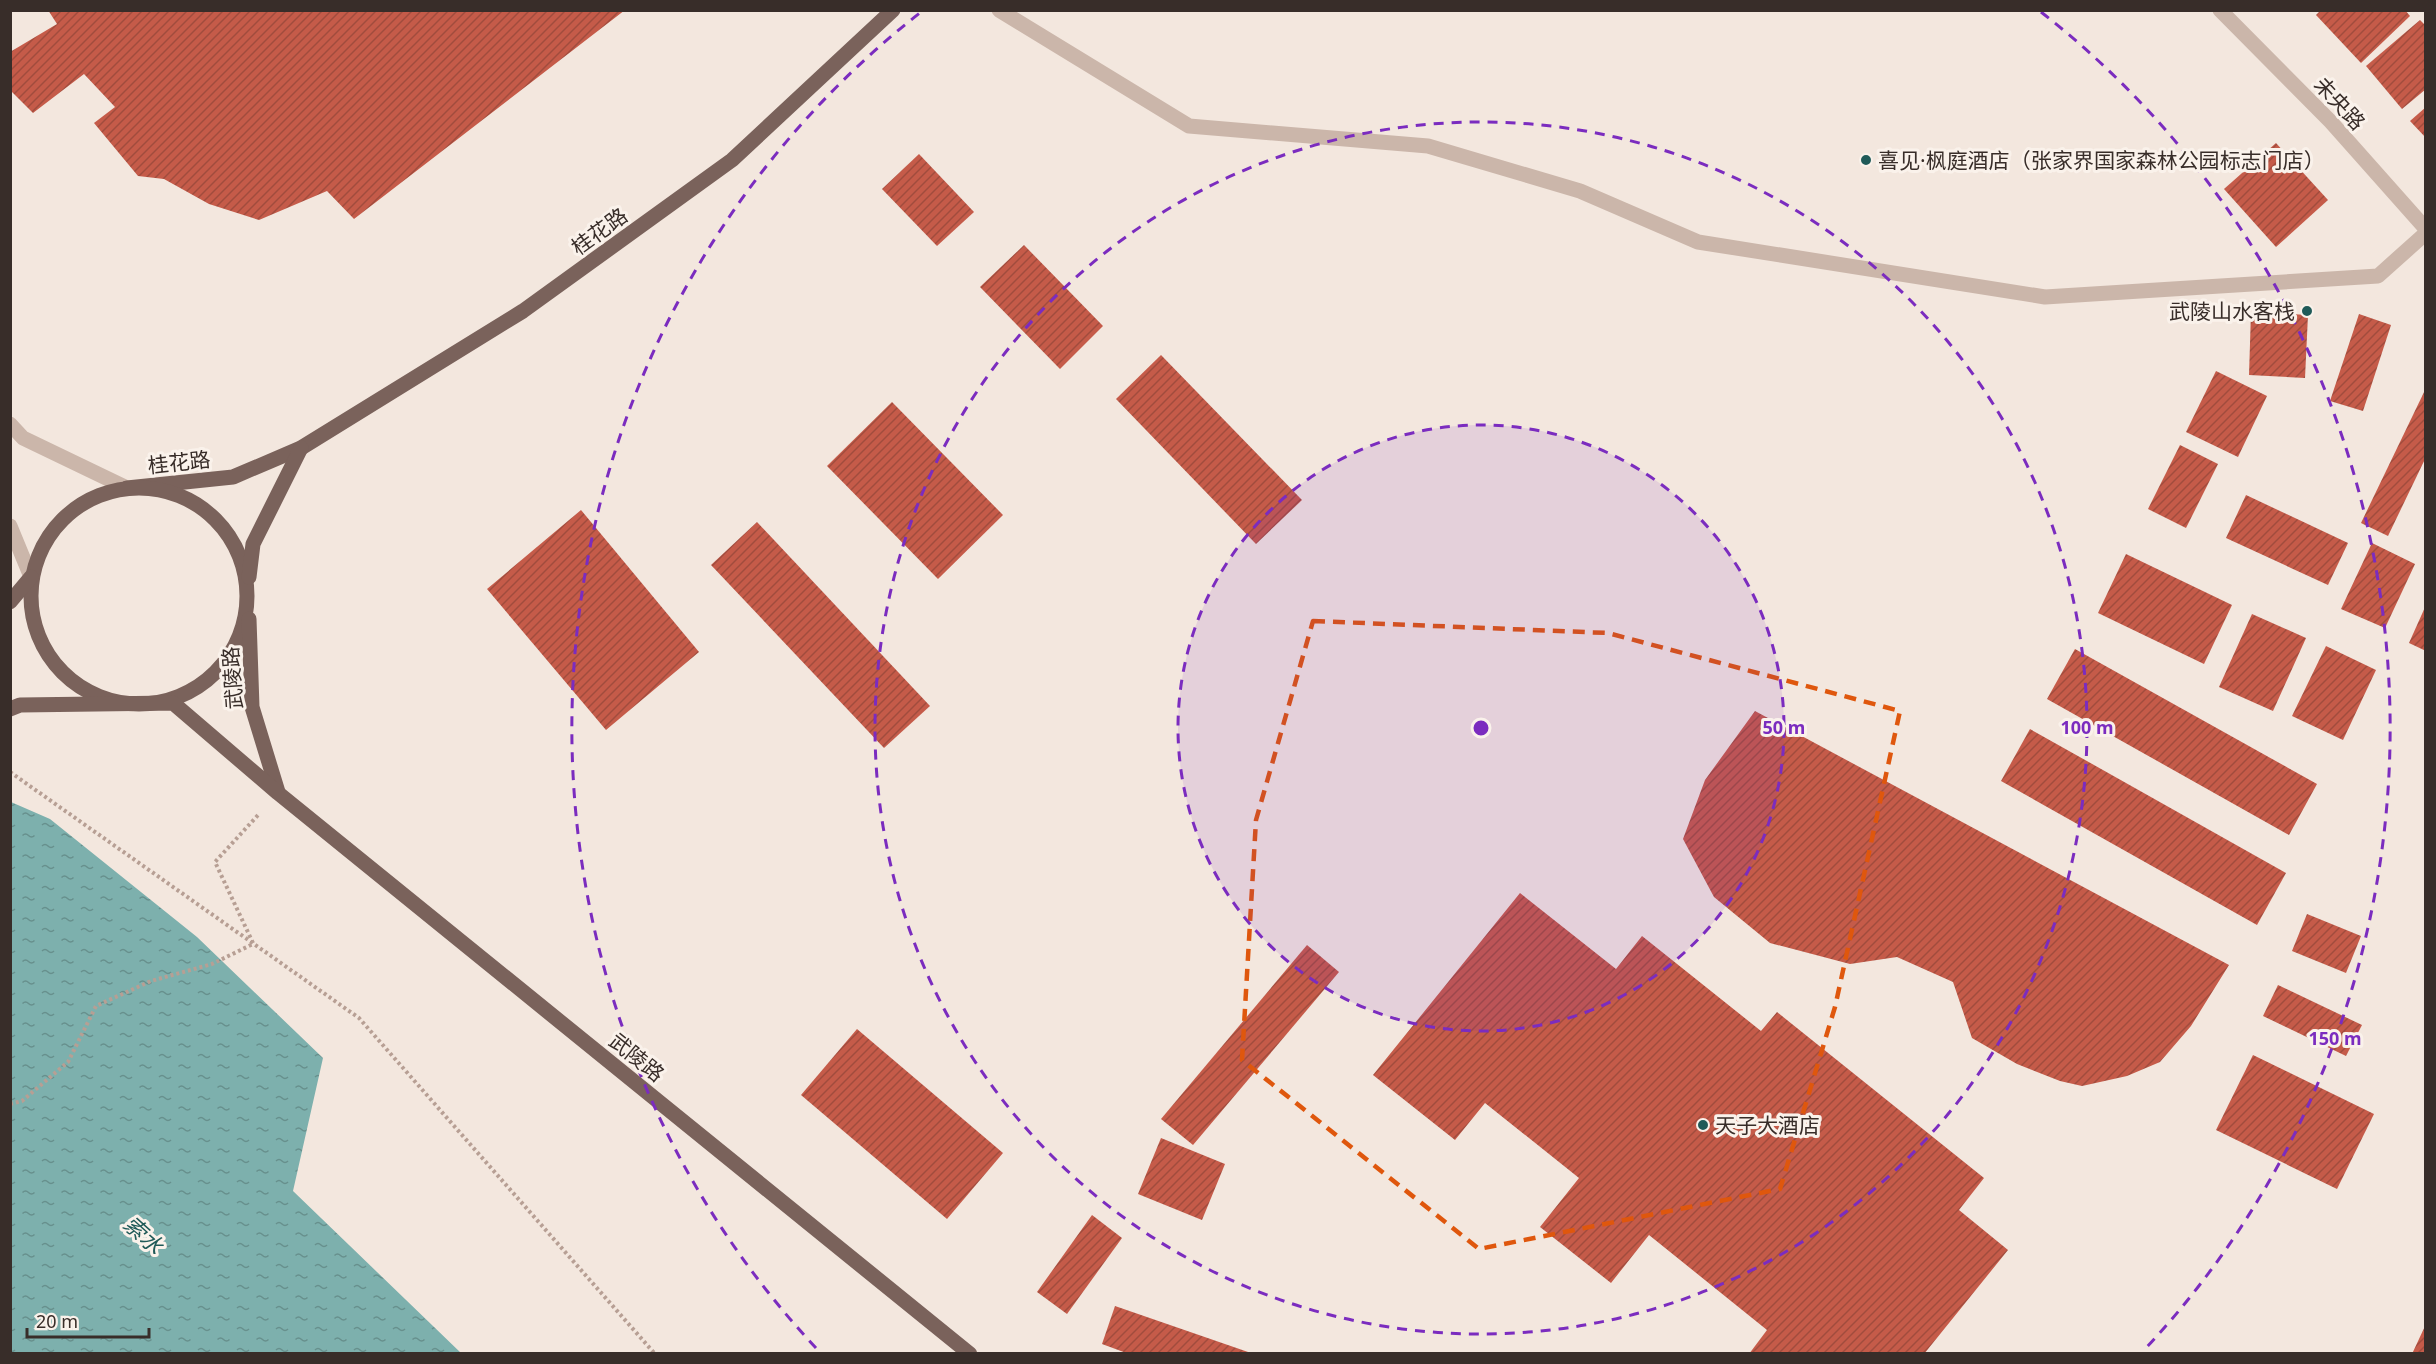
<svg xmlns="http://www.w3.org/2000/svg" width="2436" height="1364" viewBox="0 0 2436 1364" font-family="'Noto Sans','Noto Sans SC',sans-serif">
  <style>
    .water { fill: url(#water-ripples) }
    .building { fill: url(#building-hatch) }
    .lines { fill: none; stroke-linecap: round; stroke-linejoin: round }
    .path { stroke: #b79f94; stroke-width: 4; stroke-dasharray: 3 3; stroke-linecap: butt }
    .minor { stroke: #cbb6aa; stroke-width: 15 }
    .major { stroke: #7a625b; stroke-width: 15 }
    .marked { fill: none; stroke: #df570d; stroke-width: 4.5; stroke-dasharray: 12 8; stroke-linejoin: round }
    .ring { fill: none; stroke: #7b2cbf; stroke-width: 3; stroke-dasharray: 10 8 }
    .poi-dot { fill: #1f5a58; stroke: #faf2eb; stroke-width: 2 }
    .labels { text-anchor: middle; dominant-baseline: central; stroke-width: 6; stroke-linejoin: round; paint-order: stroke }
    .street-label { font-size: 21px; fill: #382d29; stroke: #faf2eb }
    .poi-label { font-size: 21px; fill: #382d29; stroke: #faf2eb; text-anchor: start }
    .water-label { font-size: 22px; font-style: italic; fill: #1f5a58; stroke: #faf2eb }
    .centre { fill: #7b2cbf; stroke: #faf2eb; stroke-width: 3 }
    .ring-label { font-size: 18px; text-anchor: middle; font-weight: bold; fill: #7b2cbf; stroke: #faf2eb; stroke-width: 6; stroke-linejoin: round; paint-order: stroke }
  </style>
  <defs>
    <pattern id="water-ripples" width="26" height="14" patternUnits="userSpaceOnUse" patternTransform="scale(1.5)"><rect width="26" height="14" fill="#7db0ad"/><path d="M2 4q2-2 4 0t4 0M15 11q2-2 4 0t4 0" fill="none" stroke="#67908d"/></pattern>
    <pattern id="building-hatch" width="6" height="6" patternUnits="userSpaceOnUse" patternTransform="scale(1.5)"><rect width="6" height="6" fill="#c55b49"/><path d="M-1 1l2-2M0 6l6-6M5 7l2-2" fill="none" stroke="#a14c3d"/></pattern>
  </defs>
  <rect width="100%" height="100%" fill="#f3e7de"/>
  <path class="water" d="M11,802l39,17 147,118 126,121 -30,133 168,162h-450z"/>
  <g class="building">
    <path d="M48,10h577l-271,209 -27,-28 -68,29 -50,-16 -45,-25 -26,-3 -44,-53 21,-16 -31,-33 -51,39 -23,-23v-38l47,-28z"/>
    <path d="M2321,10h84l5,6 -49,47 -45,-48z"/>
    <path d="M2420,20l6,6v63l-24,20 -36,-43z"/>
    <path d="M2426,107v31l-16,-17z"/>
    <path d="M2276,143l52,57 -52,47 -52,-58z"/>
    <path d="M919,154l55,58 -37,34 -55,-57z"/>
    <path d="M1024,245l79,81 -43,43 -80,-82z"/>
    <path d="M2251,312l57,3 -3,63 -56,-3z"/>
    <path d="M2359,314l32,11 -28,86 -33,-10z"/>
    <path d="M1161,355l141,145 -46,44 -140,-145z"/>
    <path d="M2216,371l51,25 -29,61 -52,-25z"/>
    <path d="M2426,388v69l-38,79 -27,-13z"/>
    <path d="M892,402l111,113 -65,64 -111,-113z"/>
    <path d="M2180,445l38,19 -32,64 -38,-19z"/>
    <path d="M2246,495l102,48 -20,42 -102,-47z"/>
    <path d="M581,510l118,142 -93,78 -119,-141z"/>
    <path d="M757,522l173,184 -46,42 -173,-183z"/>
    <path d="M2372,543l43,21 -30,64 -44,-19z"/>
    <path d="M2126,554l106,51 -28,59 -106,-51z"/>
    <path d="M2426,605v46l-17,-8z"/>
    <path d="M2252,614l54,24 -33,73 -54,-24z"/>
    <path d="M2326,646l50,24 -33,70 -51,-24z"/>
    <path d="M2075,649l242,135 -28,51 -242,-136z"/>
    <path d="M1755,711l474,254 -38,61 -31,36 -33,14 -45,10 -22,-5 -43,-17 -45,-26 -19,-56 -56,-25 -47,7 -80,-21 -56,-46 -31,-58 22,-59z"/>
    <path d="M2030,729l256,144 -29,52 -256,-144z"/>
    <path d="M1520,893l96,76 26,-33 119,95 16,-19 207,166 -25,32 49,40 -84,104h-175l18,-24 -118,-95 -38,48 -71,-56 39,-49 -94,-75 -30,37 -82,-65z"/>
    <path d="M2307,914l54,22 -15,37 -54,-22z"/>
    <path d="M1307,945l32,27 -146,173 -32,-26z"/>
    <path d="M2278,985l84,40 -16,31 -83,-40z"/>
    <path d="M857,1029l146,124 -56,66 -146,-124z"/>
    <path d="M2253,1055l121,59 -37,75 -121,-59z"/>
    <path d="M1161,1138l64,26 -23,56 -64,-26z"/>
    <path d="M1092,1215l30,23 -55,76 -30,-22z"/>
    <path d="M1115,1306l136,47v1h-122l-27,-10z"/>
    <path d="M2426,1324v30h-14z"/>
  </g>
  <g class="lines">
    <g class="path">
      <path d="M10,772l349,246 296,336"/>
      <path d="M253,943l-38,-81 44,-48"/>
      <path d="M10,1104l12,-3 46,-39 28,-56 55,-25 61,-17 41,-20"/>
    </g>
    <g class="minor">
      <path d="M999,10l190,116 239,20 152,45 118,51 347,55 333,-21 48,-43"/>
      <path d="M2220,10l111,112 95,107"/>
      <path d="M10,424l13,14 104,50"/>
      <path d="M10,526l21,51"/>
    </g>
    <g class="major">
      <path d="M127,488l106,-11 68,-29 222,-137 209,-151 161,-150"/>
      <circle cx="139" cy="596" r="108"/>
      <path d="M249,577l4,-33 48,-96"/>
      <path d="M10,602l21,-25"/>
      <path d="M249,619l3,88 26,85"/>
      <path d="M10,709l10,-4 153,-2 105,90 692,561"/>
    </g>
  </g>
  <path class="marked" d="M1313,621l295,12 292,78 -65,296 -55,182 -301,60 -237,-189 14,-240z"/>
  <circle cx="1481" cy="728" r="303" fill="#7b2cbf" fill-opacity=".12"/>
  <g class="ring">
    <circle cx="1481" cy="728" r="303"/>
    <circle cx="1481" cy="728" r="606"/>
    <path d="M816 1348A909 909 0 0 1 921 12M2041 12A909 909 0 0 1 2146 1348"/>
  </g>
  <g class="poi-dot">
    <circle cx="1866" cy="160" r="6"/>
    <circle cx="2307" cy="311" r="6"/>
    <circle cx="1703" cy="1125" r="6"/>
  </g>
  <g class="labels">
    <g class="street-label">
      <text transform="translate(2340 103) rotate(47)">未央路</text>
      <text transform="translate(599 231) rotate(-36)">桂花路</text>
      <text transform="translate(179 462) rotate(-6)">桂花路</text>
      <text transform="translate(232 678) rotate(-94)">武陵路</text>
      <text transform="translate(637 1057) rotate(39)">武陵路</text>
    </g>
    <g class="poi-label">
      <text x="1878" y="160">喜见·枫庭酒店（张家界国家森林公园标志门店）</text>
      <text x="2295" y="311" text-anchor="end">武陵山水客栈</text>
      <text x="1715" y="1125">天子大酒店</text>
    </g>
    <g class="water-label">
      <text transform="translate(144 1234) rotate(42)">索水</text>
    </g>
  </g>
  <circle cx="1481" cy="728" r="9" class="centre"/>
  <g class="ring-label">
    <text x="1784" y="734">50 m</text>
    <text x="2087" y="734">100 m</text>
    <text x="2335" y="1045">150 m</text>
  </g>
  <rect width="2436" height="1364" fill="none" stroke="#382d29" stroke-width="24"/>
  <path d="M27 1328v9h122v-9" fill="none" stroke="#382d29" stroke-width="3"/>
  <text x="36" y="1328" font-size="18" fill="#382d29" stroke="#faf2eb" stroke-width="4.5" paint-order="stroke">20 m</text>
</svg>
